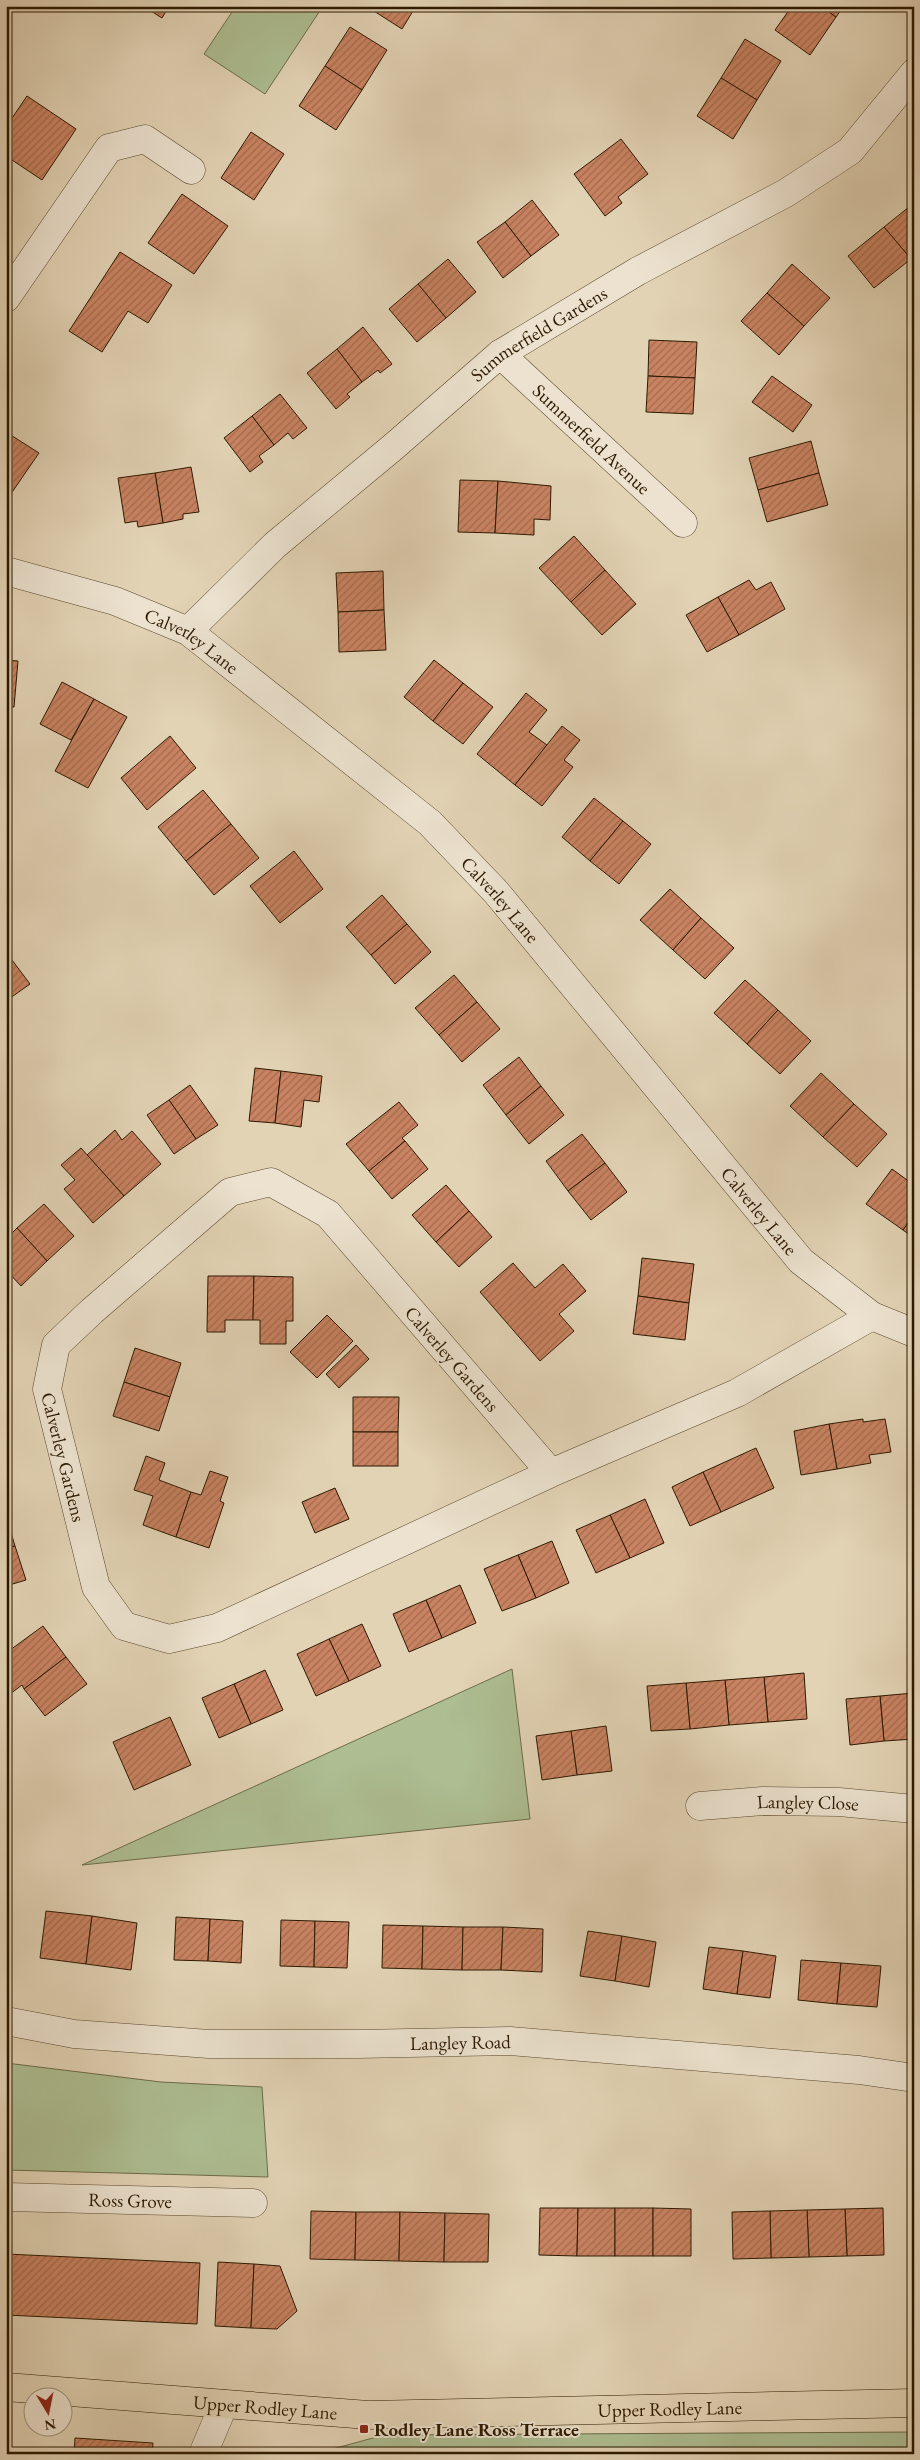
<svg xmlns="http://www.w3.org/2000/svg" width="920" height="2460" viewBox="0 0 920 2460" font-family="'EB Garamond',serif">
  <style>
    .green { fill: #adbe92; stroke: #6d6c49 }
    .building { fill: url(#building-hatch); stroke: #2d1900 }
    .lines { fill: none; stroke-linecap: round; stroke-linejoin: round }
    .minor-casing { stroke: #5a482d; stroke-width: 29 }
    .primary-casing { stroke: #2d1900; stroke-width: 29 }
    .minor { stroke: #ece2cf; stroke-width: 28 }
    .primary { stroke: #e2d3b5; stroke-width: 28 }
    .poi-dot { fill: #8f2418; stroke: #ece2cf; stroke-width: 2 }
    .labels { text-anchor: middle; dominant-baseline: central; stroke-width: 4; stroke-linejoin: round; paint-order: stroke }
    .street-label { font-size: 19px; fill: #2d1900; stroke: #ece2cf }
    .poi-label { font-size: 19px; font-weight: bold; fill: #2d1900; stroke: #ece2cf; text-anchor: start }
  </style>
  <defs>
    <pattern id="building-hatch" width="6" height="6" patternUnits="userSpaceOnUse" patternTransform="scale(1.25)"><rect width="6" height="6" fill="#c98362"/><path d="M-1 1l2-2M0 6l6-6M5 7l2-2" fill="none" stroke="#a46a4e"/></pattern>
  </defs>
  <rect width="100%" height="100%" fill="#e2d3b5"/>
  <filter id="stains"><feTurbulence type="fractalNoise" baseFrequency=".004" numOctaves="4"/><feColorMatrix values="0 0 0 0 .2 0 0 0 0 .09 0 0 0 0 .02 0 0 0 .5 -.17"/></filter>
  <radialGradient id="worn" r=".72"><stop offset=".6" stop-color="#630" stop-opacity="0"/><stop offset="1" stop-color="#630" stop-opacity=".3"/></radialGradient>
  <g class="green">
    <path d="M236,6h87l-58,88 -61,-40z"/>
    <path d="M512,1669l18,150 -448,46z"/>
    <path d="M6,2063l155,19 101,5 6,90 -262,-7z"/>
    <path d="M914,2432v22h-600l70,-19z"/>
  </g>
  <g class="building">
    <path d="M143,6h26l-7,12z"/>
    <path d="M366,6h50l-14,23z"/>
    <path d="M792,6h29l15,11 -26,38 -35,-25z"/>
    <path d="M821,6h23l-8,11z"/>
    <path d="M350,27l37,23 -25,40 -37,-24z"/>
    <path d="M745,39l36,22 -24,39 -36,-22z"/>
    <path d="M325,66l37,24 -26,40 -37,-24z"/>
    <path d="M721,78l36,22 -24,39 -36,-23z"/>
    <path d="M27,96l49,33 -34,51 -36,-24v-29z"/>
    <path d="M251,132l33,22 -30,46 -33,-22z"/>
    <path d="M621,139l27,35 -30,23 4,6 -17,13 -31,-42z"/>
    <path d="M182,194l46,32 -34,48 -46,-31z"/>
    <path d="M532,200l27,35 -28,21 -26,-34z"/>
    <path d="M914,203v54l-3,2 -27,-32z"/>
    <path d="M505,222l26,34 -28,22 -26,-36z"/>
    <path d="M884,227l27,32 -37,29 -26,-32z"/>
    <path d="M120,252l52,33 -24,38 -20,-12 -26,41 -33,-21z"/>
    <path d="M448,259l28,33 -30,26 -28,-34z"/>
    <path d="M792,264l38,34 -26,28 -37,-33z"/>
    <path d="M418,284l28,34 -29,24 -28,-33z"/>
    <path d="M767,293l37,33 -25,29 -38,-34z"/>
    <path d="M363,327l29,37 -12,9 -2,-3 -16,12 -25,-33z"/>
    <path d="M649,340l48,2 -2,36 -47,-2z"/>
    <path d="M337,349l25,33 -15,12 3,3 -14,12 -29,-36z"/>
    <path d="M648,376l47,2 -2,36 -47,-2z"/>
    <path d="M772,376l40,29 -19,27 -41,-30z"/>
    <path d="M280,394l27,34 -14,11 -5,-6 -14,12 -22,-29z"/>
    <path d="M252,416l22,29 -15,11 4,6 -13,10 -26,-34z"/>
    <path d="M6,432l33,21 -33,48z"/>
    <path d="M811,441l8,32 -61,17 -9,-32z"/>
    <path d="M191,467l8,45 -16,2v5l-20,4 -8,-50z"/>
    <path d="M155,473l8,50 -25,4 -1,-6 -12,2 -7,-45z"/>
    <path d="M819,473l9,32 -61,17 -9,-32z"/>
    <path d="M460,480l38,1 -3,52 -37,-1z"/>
    <path d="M498,481l53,5 -1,34 -16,-1v16l-39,-2z"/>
    <path d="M574,536l31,34 -34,32 -32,-34z"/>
    <path d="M605,570l31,34 -34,31 -31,-33z"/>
    <path d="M383,571l1,39 -46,2 -2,-39z"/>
    <path d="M749,580l7,10 15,-8 14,27 -46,26 -21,-38z"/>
    <path d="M718,597l21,38 -32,17 -21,-37z"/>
    <path d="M384,610l2,40 -47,2 -1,-40z"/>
    <path d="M6,660l12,1 -4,46h-8z"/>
    <path d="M434,660l29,23 -30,38 -29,-24z"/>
    <path d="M62,682l32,17 -23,41 -31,-16z"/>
    <path d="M463,683l30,24 -30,37 -30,-23z"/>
    <path d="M526,693l21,17 -18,22 18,13 -32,40 -38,-31z"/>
    <path d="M94,699l33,18 -39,71 -33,-17z"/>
    <path d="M562,726l18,14 -16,20 9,7 -31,39 -27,-21z"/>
    <path d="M170,736l26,32 -49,42 -26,-32z"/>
    <path d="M203,790l28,34 -45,37 -28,-34z"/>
    <path d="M594,798l29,23 -33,40 -28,-24z"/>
    <path d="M623,821l28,23 -32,40 -29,-23z"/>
    <path d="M231,824l28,34 -45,37 -28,-34z"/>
    <path d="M294,851l29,38 -43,34 -30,-37z"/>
    <path d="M670,889l31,29 -28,32 -33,-30z"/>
    <path d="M382,895l25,29 -36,31 -25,-28z"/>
    <path d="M701,918l33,30 -29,31 -32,-29z"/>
    <path d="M407,924l24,28 -36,32 -24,-29z"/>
    <path d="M6,952l24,32 -24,17z"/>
    <path d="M454,975l23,27 -38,33 -24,-27z"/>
    <path d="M745,980l33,30 -31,34 -33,-31z"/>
    <path d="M477,1002l23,27 -38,33 -23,-27z"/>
    <path d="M778,1010l33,31 -31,33 -33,-30z"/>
    <path d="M519,1057l22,29 -35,29 -23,-30z"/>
    <path d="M255,1068l26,3 -6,52 -26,-2z"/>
    <path d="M281,1071l41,5 -3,26 -15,-2 -3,27 -26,-4z"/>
    <path d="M821,1073l33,31 -31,33 -33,-31z"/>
    <path d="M190,1085l28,40 -22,14 -27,-39z"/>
    <path d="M541,1086l23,29 -35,29 -23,-29z"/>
    <path d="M169,1100l27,39 -22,15 -27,-39z"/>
    <path d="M399,1102l19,23 -16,13 3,3 -36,30 -23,-27z"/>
    <path d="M854,1104l33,30 -30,33 -34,-30z"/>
    <path d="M115,1130l7,10 10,-9 29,33 -37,32 -37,-41z"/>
    <path d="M582,1134l23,29 -37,28 -22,-30z"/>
    <path d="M405,1141l23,28 -36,30 -23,-28z"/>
    <path d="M81,1148l43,48 -31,27 -29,-34 11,-9 -14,-15z"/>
    <path d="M605,1163l22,29 -36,28 -23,-29z"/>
    <path d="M892,1169l22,16v30l-11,15 -37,-26z"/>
    <path d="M446,1185l23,26 -33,31 -24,-27z"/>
    <path d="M44,1204l30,32 -27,25 -30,-33z"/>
    <path d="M469,1211l23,26 -33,30 -23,-25z"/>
    <path d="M914,1215v23l-11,-8z"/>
    <path d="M17,1228l30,33 -26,25 -15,-16v-31z"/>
    <path d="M642,1258l52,6 -5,39 -51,-7z"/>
    <path d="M513,1263l22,25 28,-24 23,27 -27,23 15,17 -34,30 -60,-69z"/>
    <path d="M208,1276h46l-1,44h-28v12h-18z"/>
    <path d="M254,1276l39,1v44h-7v23h-26v-24h-7z"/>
    <path d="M638,1296l51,7 -4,37 -52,-6z"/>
    <path d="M327,1315l26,26 -36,37 -27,-26z"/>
    <path d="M356,1345l13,14 -30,29 -13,-14z"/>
    <path d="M135,1348l46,15 -11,34 -46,-15z"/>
    <path d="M124,1382l46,15 -11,34 -46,-15z"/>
    <path d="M353,1397h46l-1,35h-45z"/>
    <path d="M863,1419v3l22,-3 6,33 -22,3 2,8 -34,6 -8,-45z"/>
    <path d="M829,1424l8,45 -36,6 -7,-44z"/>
    <rect x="353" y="1432" width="45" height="34"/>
    <path d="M756,1448l18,40 -53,24 -18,-40z"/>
    <path d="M146,1456l19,7 -6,17 32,12 -15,45 -33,-12 10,-29 -19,-6z"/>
    <path d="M210,1471l18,6 -8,24 4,2 -15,45 -33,-11 15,-45 10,3z"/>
    <path d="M703,1472l18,40 -31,14 -18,-39z"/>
    <path d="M335,1488l14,31 -34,14 -13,-31z"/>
    <path d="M645,1499l19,44 -34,15 -20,-43z"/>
    <path d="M610,1515l20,43 -34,15 -20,-43z"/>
    <path d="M6,1516l9,30 -9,2z"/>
    <path d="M552,1541l17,42 -33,15 -18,-43z"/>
    <path d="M15,1546l11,34 -20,6v-38z"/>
    <path d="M518,1555l18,43 -34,13 -18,-42z"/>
    <path d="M460,1585l16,38 -34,15 -16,-38z"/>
    <path d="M426,1600l16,38 -33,14 -16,-38z"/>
    <path d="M362,1624l19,42 -32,15 -20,-42z"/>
    <path d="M43,1626l23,31 -42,32 -2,-4 -16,12v-44z"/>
    <path d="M329,1639l20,42 -33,15 -19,-42z"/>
    <path d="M66,1657l21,27 -42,32 -21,-27z"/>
    <path d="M265,1670l18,40 -32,14 -17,-40z"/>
    <path d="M804,1673l3,46 -39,3 -4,-45z"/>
    <path d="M764,1677l4,45 -39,3 -4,-45z"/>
    <path d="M725,1680l4,45 -39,4 -4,-46z"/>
    <path d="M686,1683l4,46 -39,2 -4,-45z"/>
    <path d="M234,1684l17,40 -32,14 -17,-40z"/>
    <path d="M914,1693v46l-30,2 -4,-45z"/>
    <path d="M880,1696l4,45 -34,4 -4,-46z"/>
    <path d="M170,1717l21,48 -57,25 -21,-48z"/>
    <path d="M606,1726l6,45 -35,4 -6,-44z"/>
    <path d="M571,1731l6,44 -35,5 -6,-44z"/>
    <path d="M46,1911l46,5 -6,48 -46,-6z"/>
    <path d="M92,1916l45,7 -6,47 -45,-6z"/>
    <path d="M176,1917l34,2 -2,42 -34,-1z"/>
    <path d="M210,1919l33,2 -2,42 -33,-2z"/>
    <path d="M281,1920l34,1 -1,46 -34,-1z"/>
    <path d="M315,1921l34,1 -2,46 -33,-1z"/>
    <path d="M383,1925l40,1 -1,43 -40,-1z"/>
    <path d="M423,1926l40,1 -1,43 -40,-1z"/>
    <path d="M463,1927h40l-2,43h-39z"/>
    <path d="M503,1927l40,2 -1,43 -41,-2z"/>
    <path d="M588,1931l34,5 -7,45 -35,-5z"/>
    <path d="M622,1936l34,6 -7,45 -34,-6z"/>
    <path d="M709,1947l34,4 -6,43 -34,-5z"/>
    <path d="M743,1951l33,5 -6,42 -33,-4z"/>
    <path d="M801,1960l40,3 -4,41 -39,-4z"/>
    <path d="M841,1963l40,3 -4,41 -40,-3z"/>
    <path d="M912,1970h2v44h-5z"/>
    <path d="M540,2208h38l-1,48 -38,-1z"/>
    <path d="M578,2208h37v48h-38z"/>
    <rect x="615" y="2208" width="38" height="48"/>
    <path d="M653,2208l38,1v47h-38z"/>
    <path d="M883,2208l1,47 -37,1 -2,-47z"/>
    <path d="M845,2209l2,47 -38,1 -2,-47z"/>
    <path d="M807,2210l2,47 -38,1 -1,-47z"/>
    <path d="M311,2211l45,1 -1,48 -45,-1z"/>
    <path d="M770,2211l1,47 -38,1 -1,-47z"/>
    <path d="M356,2212h44l-1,49 -44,-1z"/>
    <path d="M400,2212l45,1 -1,49 -45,-1z"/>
    <path d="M445,2213l44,1 -1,48h-44z"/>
    <path d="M6,2254l194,9 -3,61 -191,-9z"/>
    <path d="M218,2262l36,2 -3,64 -36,-2z"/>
    <path d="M254,2264l26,2 17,45 -20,18 -26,-1z"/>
    <path d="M75,2438l78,5 -1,11h-78z"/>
  </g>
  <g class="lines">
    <defs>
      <g id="minor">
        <path d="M6,298l103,-150 36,-9 46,31"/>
        <path id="s1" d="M500,354l183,169"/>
        <path id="s2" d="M6,571l109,30 73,30 242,192 66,69 305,369 71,55 42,17"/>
        <path id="s3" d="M188,631l87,-86 117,-97 108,-94 138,-83 148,-78 64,-42 64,-78"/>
        <path id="s4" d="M551,1473l-223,-259 -57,-32 -41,10 -138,119 -36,34 -9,44 49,198 28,39 45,13 48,-11 334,-155 186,-80 135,-77"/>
        <path id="s5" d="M700,1806l63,-5 76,1 75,7"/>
        <path id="s6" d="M6,2021l68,13 135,10h149l152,-3 349,29 55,8"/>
        <path id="s7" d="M6,2197l247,6"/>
        <path d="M203,2454l21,-50"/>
      </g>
      <g id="primary">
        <path id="s8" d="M6,2387l362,28 546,-12"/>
      </g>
    </defs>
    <use href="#minor" class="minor-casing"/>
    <use href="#primary" class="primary-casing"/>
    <use href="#minor" class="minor"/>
    <use href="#primary" class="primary"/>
  </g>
  <rect class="poi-dot" x="359" y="2424" width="10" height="10" rx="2.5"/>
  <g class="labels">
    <g class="street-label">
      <text stroke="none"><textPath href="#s3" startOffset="461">Summerfield Gardens</textPath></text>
      <text stroke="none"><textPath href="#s1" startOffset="125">Summerfield Avenue</textPath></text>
      <text stroke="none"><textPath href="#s2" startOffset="200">Calverley Lane</textPath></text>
      <text stroke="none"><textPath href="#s2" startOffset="605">Calverley Lane</textPath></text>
      <text stroke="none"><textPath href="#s2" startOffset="1010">Calverley Lane</textPath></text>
      <text transform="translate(452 1359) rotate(49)">Calverley Gardens</text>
      <text stroke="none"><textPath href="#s4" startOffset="796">Calverley Gardens</textPath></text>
      <text stroke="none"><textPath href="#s5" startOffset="108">Langley Close</textPath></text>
      <text stroke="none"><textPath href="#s6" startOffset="456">Langley Road</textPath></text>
      <text stroke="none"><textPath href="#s7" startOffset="124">Ross Grove</textPath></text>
      <text stroke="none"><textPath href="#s8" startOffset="260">Upper Rodley Lane</textPath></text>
      <text stroke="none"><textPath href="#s8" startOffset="665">Upper Rodley Lane</textPath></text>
    </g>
    <g class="poi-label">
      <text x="374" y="2429">Rodley Lane Ross Terrace</text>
    </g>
  </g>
  <rect width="920" height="2460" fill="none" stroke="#e2d3b5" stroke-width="25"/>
  <rect x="8" y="8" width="905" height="2445" fill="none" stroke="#2d1900" stroke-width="2.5"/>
  <rect x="12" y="12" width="895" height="2435" fill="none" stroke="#2d1900"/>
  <g transform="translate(48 2412) rotate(170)"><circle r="24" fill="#ece2cf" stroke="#a0927c"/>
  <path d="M0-4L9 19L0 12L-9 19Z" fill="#8f2418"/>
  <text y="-8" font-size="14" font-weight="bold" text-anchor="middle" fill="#2d1900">N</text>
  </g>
  <rect width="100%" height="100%" filter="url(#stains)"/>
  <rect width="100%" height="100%" fill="url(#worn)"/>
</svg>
